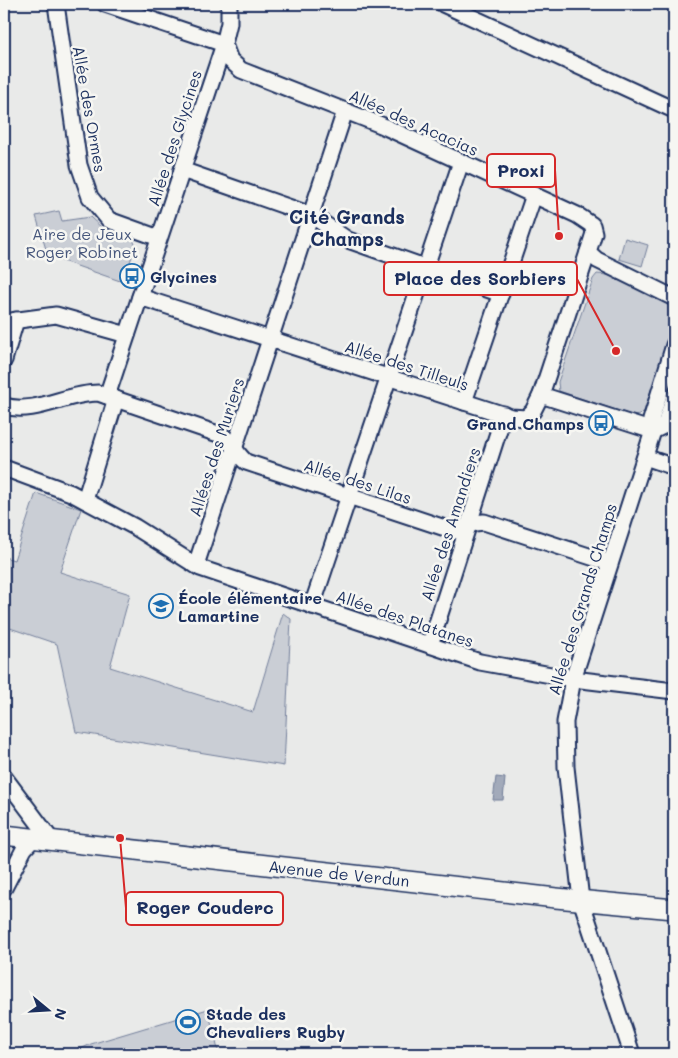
<svg xmlns="http://www.w3.org/2000/svg" width="678" height="1058" viewBox="0 0 678 1058" font-family="Mali,sans-serif">
  <style>
    .green { fill: #caced5; stroke: #727e9a }
    .water { fill: #a2aaba; stroke: #6c7995 }
    .lines { fill: none; stroke-linecap: round; stroke-linejoin: round }
    .minor-casing { stroke: #1b2f5e; stroke-width: 19 }
    .major-casing { stroke: #1b2f5e; stroke-width: 22 }
    .minor { stroke: #f6f6f2; stroke-width: 15 }
    .major { stroke: #f6f6f2; stroke-width: 19 }
    .labels { text-anchor: middle; dominant-baseline: central; stroke-width: 5; stroke-linejoin: round; paint-order: stroke }
    .street-label { font-size: 16px; fill: #1b2f5e; stroke: #f6f6f2 }
    .park-label { font-size: 16px; fill: #47577c; stroke: #f6f6f2 }
    .poi-label { font-size: 16px; font-weight: bold; fill: #1b2f5e; stroke: #f6f6f2; text-anchor: start }
    .quarter-label { font-size: 19px; font-weight: bold; fill: #1b2f5e; stroke: #f6f6f2 }
    .leader { fill: none; stroke: #d62828; stroke-width: 2 }
    .callout-dot { fill: #d62828; stroke: #f6f6f2; stroke-width: 2 }
    .callout { fill: #f6f6f2; stroke: #d62828; stroke-width: 2 }
    .callout-label { font-size: 18px; text-anchor: middle; font-weight: bold; fill: #1b2f5e }
  </style>
  <rect width="100%" height="100%" fill="#e9eae9"/>
  <filter id="ink" filterUnits="userSpaceOnUse"><feTurbulence type="fractalNoise" baseFrequency=".02" numOctaves="2"/><feDisplacementMap in="SourceGraphic" scale="10" xChannelSelector="R" yChannelSelector="G"/><feConvolveMatrix kernelMatrix="1 2 1 2 8 2 1 2 1" color-interpolation-filters="sRGB"/></filter>
  <g filter="url(#ink)">
    <g class="green">
      <path d="M59,211l3,10 28,-4 12,11 30,11 4,6 -13,37 -75,-26 -12,-40z"/>
      <path d="M625,238l23,7 -6,21 -23,-7z"/>
      <path d="M597,274l11,1 66,32v14l-30,90 -4,4 -6,1 -75,-25 -1,-9 35,-103z"/>
      <path d="M36,493l45,16 -21,63 70,22 -20,73 143,45 30,-99 8,6 -7,147 -208,-34 -19,-88 -53,-18v-69l10,3z"/>
      <path d="M208,1009l11,45h-149l21,-10z"/>
    </g>
    <path class="water" d="M496,777l9,1 -2,22h-10z"/>
    <g class="lines">
      <defs>
        <g id="minor">
          <path d="M56,4l23,161 11,32 19,23 50,18"/>
          <path d="M105,4l119,40 6,16 11,10 140,55 196,90 15,10 2,8 -6,19 9,8 77,38"/>
          <path d="M443,4l231,106"/>
          <path d="M182,170l129,45 37,25 153,54"/>
          <path d="M140,297l371,120 15,1 7,-7 8,-16 112,36"/>
          <path d="M4,322l52,-7 71,20"/>
          <path d="M4,360l12,-40"/>
          <path d="M541,395l47,-143"/>
          <path d="M107,396l117,-352 5,-21v-19"/>
          <path d="M464,402l70,-207"/>
          <path d="M4,406c32,9 62,-13 94,-13l123,42c13,8 14,18 25,27l208,69 21,-8 9,-1 126,41"/>
          <path d="M653,431l12,-6 9,-28"/>
          <path d="M645,457l29,10"/>
          <path d="M4,468l67,25 64,34 65,41 280,94 93,17 101,12"/>
          <path d="M85,500l31,-101"/>
          <path d="M196,565l149,-454"/>
          <path d="M312,606l149,-444"/>
          <path d="M430,645l74,-231"/>
          <path d="M4,777l48,64"/>
          <path d="M4,888l20,-39 9,-10"/>
          <path d="M632,1054l-51,-154 -15,-133 -1,-45 8,-43 80,-248 -2,-11 23,-75"/>
        </g>
        <path id="major" d="M4,835l552,63 118,11"/>
      </defs>
      <use href="#minor" class="minor-casing"/>
      <use href="#major" class="major-casing"/>
      <use href="#minor" class="minor"/>
      <use href="#major" class="major"/>
    </g>
  </g>
  <defs>
    <symbol id="bus-ring" viewBox="-11 -11 22 22"><circle r="9.5" fill="#f6f6f2" stroke="#1f6fb2" stroke-width="1.5"/><path d="M-5-6H5V4H4V6H2V4H-2V6H-4V4H-5ZM-3.5-4V0h7V-4ZM-3.5 1.2v1.5H-2V1.2ZM2 1.2v1.5H3.5V1.2Z" fill="#1f6fb2"/></symbol>
    <symbol id="school-ring" viewBox="-11 -11 22 22"><circle r="9.5" fill="#f6f6f2" stroke="#1f6fb2" stroke-width="1.5"/><path d="M0-5L7-2L0 1L-7-2ZM-4 1L0 2.5L4 1V4Q0 6-4 4Z" fill="#1f6fb2"/></symbol>
    <symbol id="stadium-ring" viewBox="-11 -11 22 22"><circle r="9.5" fill="#f6f6f2" stroke="#1f6fb2" stroke-width="1.5"/><path d="M0-5a6.5 5 0 1 0 0 10a6.5 5 0 1 0 0-10ZM-3.5-1.8h7v3.6h-7Z" fill="#1f6fb2"/></symbol>
  </defs>
  <g fill-rule="evenodd">
    <use href="#bus-ring" x="118" y="262" width="28" height="28"/>
    <use href="#bus-ring" x="587" y="409" width="28" height="28"/>
    <use href="#school-ring" x="147" y="592" width="28" height="28"/>
    <use href="#stadium-ring" x="174" y="1008" width="28" height="28"/>
  </g>
  <g class="labels">
    <g class="street-label">
      <text transform="translate(90 109) rotate(80)">Allée des Ormes</text>
      <text transform="translate(414 122) rotate(24)">Allée des Acacias</text>
      <text transform="translate(174 138) rotate(-72)">Allée des Glycines</text>
      <text transform="translate(407 365) rotate(18)">Allée des Tilleuls</text>
      <text transform="translate(216 447) rotate(-72)">Allées des Muriers</text>
      <text transform="translate(358 481) rotate(18)">Allée des Lilas</text>
      <text transform="translate(450 524) rotate(-72)">Allée des Amandiers</text>
      <text transform="translate(582 599) rotate(-73)">Allée des Grands Champs</text>
      <text transform="translate(405 618) rotate(19)">Allée des Platanes</text>
      <text transform="translate(339 873) rotate(6)">Avenue de Verdun</text>
    </g>
    <g class="park-label">
      <text x="82" y="233">Aire de Jeux<tspan x="82" dy="18">Roger Robinet</tspan></text>
    </g>
    <g class="poi-label">
      <text x="150" y="276">Glycines</text>
      <text x="584" y="423" text-anchor="end">Grand Champs</text>
      <text x="178" y="597">École élémentaire<tspan x="178" dy="18">Lamartine</tspan></text>
      <text x="206" y="1013">Stade des<tspan x="206" dy="18">Chevaliers Rugby</tspan></text>
    </g>
    <g class="quarter-label">
      <text x="347" y="216">Cité Grands<tspan x="347" dy="22">Champs</tspan></text>
    </g>
  </g>
  <path class="leader" d="M559 236L555 170M616 351L577 279M120 838L126 908"/>
  <g class="callout-dot">
    <circle cx="559" cy="236" r="5"/>
    <circle cx="616" cy="351" r="5"/>
    <circle cx="120" cy="838" r="5"/>
  </g>
  <g class="callout">
    <rect x="487" y="154" width="68" height="33" rx="5"/>
    <rect x="384" y="262" width="193" height="33" rx="5"/>
    <rect x="126" y="892" width="157" height="33" rx="5"/>
  </g>
  <g class="callout-label">
    <text x="521" y="177">Proxi</text>
    <text x="480" y="285">Place des Sorbiers</text>
    <text x="205" y="914">Roger Couderc</text>
  </g>
  <rect width="678" height="1058" fill="none" stroke="#f6f6f2" stroke-width="20"/>
  <rect x="10" y="10" width="658" height="1038" fill="none" stroke="#1b2f5e" stroke-width="2" filter="url(#ink)"/>
  <g transform="translate(48 1010) rotate(108)" stroke="#f6f6f2" stroke-width="4" paint-order="stroke">
  <path d="M0-4L9 19L0 12L-9 19Z" fill="#1b2f5e"/>
  <text y="-8" font-size="14" font-weight="bold" text-anchor="middle" fill="#1b2f5e">N</text>
  </g>
</svg>
